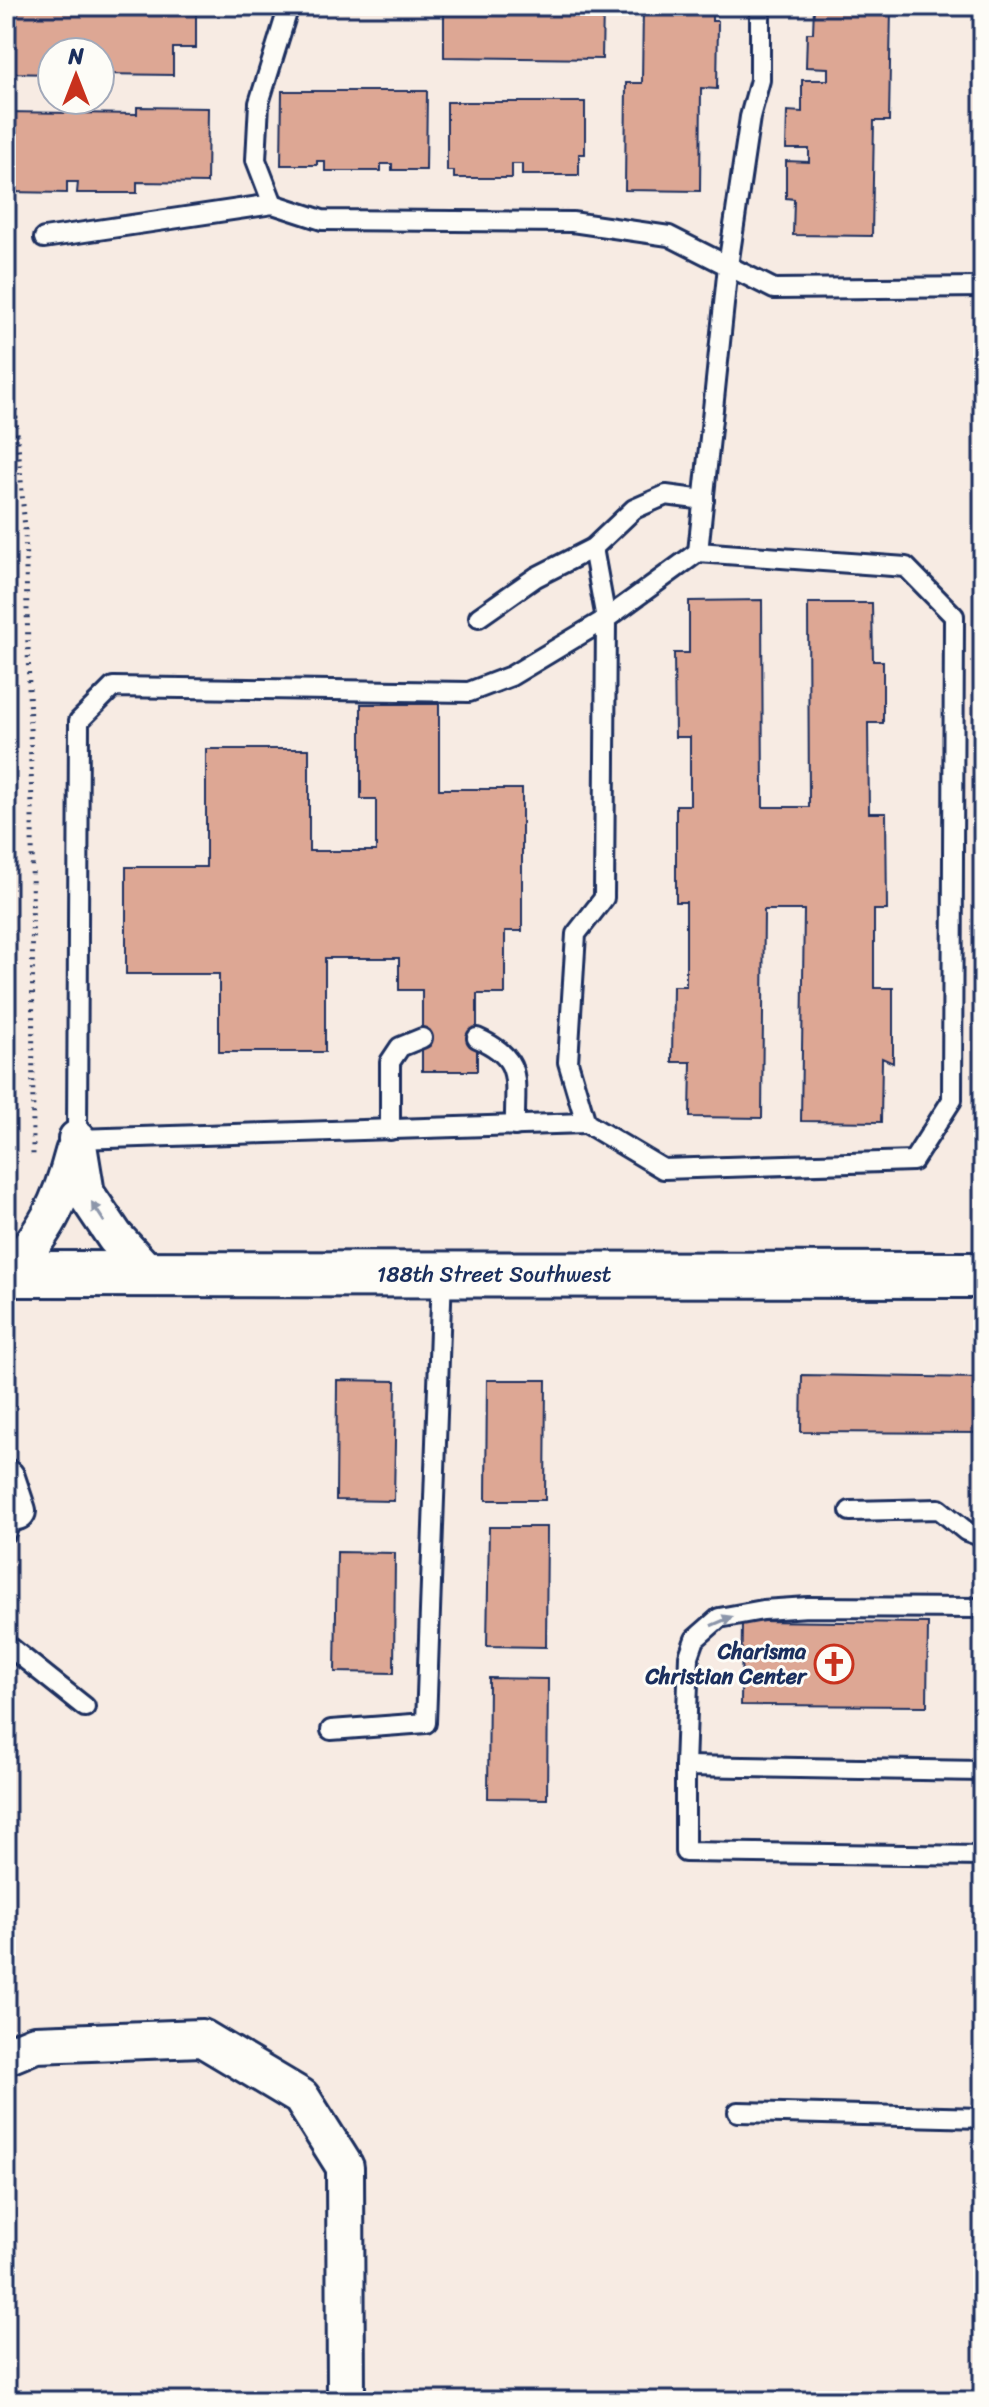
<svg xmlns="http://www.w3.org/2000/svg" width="989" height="2407" viewBox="0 0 989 2407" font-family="Sriracha,sans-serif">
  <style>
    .building { fill: #dda794; stroke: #1b2f5e; stroke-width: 2 }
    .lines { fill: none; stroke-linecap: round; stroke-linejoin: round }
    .service-casing { stroke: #1b2f5e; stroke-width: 24 }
    .minor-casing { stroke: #1b2f5e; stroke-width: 42 }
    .tertiary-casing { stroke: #1b2f5e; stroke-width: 50 }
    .path { stroke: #1b2f5e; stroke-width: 5; stroke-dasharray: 2 6; stroke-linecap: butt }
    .service { stroke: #fdfcf7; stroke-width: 18 }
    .minor { stroke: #fdfcf7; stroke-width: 36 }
    .tertiary { stroke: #fdfcf7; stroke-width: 44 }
    .oneway { fill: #8c96aa }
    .labels { text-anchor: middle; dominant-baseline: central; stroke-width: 6; stroke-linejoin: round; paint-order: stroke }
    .street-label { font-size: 22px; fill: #1b2f5e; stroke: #fdfcf7 }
    .poi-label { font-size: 22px; font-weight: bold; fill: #1b2f5e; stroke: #fdfcf7; text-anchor: end }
  </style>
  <rect width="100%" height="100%" fill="#f7ebe3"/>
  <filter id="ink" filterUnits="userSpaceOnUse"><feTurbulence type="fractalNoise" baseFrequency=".0125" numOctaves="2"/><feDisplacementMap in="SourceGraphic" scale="16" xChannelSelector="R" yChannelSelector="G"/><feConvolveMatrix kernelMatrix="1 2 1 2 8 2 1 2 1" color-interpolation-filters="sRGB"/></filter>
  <g filter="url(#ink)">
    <g class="building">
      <path d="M6,6h190v42h-23v27l-73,-1v-22h-48v22l-46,-1z"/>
      <path d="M444,6h159l-1,53 -158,-2z"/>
      <path d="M643,6h74v9h-5v6h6l-1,68 -16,-1 -1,103 -75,-1 1,-107h16z"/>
      <path d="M814,6h77l-2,115h-15l-2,115 -79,-1 1,-36 -8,-1v-37l23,1v-13h-23l1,-38 15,1v-32h26v-12l-22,-1 1,-34h6z"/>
      <path d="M282,91h145l-1,79h-34v-6h-11v7h-56v-10h-8v4h-36z"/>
      <path d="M447,102h138v52h-6v21h-57v-11h-10v14h-58v-7h-7z"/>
      <path d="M137,107l71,1 -1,75 -70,-1v11h-60l1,-11h-11v11l-60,-1 -1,-80 131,2z"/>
      <path d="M762,600l1,207h46l-1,-204h64l1,58h10v62h-15l1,90h17l1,97h-13v78h19v75l-11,-5 -1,64 -80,-1 3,-211h-40l-2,208 -72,-1 1,-55h-19l1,-76h13v-84h-10v-97h14v-68h-15l-1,-84h15v-52z"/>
      <path d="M361,704h78v85h83v142h-17v63h-28v77h-55v-81h-23v-32h-74v94h-106v-78h-93v-107h80v-118h103v102h67v-52h-15z"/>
      <path d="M802,1375l181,3v55l-182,-1z"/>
      <path d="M337,1380l59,1 -2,120 -58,-1z"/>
      <path d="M487,1380h59l-1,120h-59z"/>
      <path d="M489,1527h58l-1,120 -59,-1z"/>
      <path d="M337,1552l58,1 -1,120 -59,-1z"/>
      <path d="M742,1621l186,2 -1,83 -186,-1z"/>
      <path d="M489,1678l59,1 -1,120 -59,-1z"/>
    </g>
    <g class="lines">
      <defs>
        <g id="service">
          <path d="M273,204l-17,-44 3,-57 30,-97"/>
          <path d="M44,238l229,-34 49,16 250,2 97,14 105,53 209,-2"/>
          <path d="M593,548l13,71 -2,279 -28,36 -8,128 18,61 77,46 250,-8 39,-61 2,-484 -48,-49 -208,-15 30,-286 22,-149 10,-37v-74"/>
          <path d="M479,617l57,-40 57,-29 41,-39 32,-14 38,5"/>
          <path d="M477,1038c48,21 37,42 38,88"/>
          <path d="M586,1123l-509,16 2,-418 34,-34 356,5 42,-16 95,-57 92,-67"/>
          <path d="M390,1130v-68l10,-15 22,-9"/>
          <path d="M850,1511l89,-2 27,22 17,6"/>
          <path d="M6,1532l11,-21"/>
          <path d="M6,1644l79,63"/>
          <path d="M331,1730l95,-7 16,-449"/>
          <path d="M685,1766l4,-110 6,-17 24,-21 44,-8 45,-3 175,1"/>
          <path d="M983,1771l-298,-5v86l298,4"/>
          <path d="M738,2112l245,6"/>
        </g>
        <g id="minor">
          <path d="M77,1139l9,55 29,43 32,35"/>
          <path d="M8,1274c37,-42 52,-68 66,-122"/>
          <path d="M6,1478l11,33"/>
          <path d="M6,2056l29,-12 167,-6 99,59 44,70 1,234"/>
        </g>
        <path id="tertiary" d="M6,1274l977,1"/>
      </defs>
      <use href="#service" class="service-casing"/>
      <use href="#minor" class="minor-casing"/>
      <use href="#tertiary" class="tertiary-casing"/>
      <path class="path" d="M6,297l19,232 7,278 1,349"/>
      <use href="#service" class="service"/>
      <use href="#minor" class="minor"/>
      <use href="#tertiary" class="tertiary"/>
    </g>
    <defs><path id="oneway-solid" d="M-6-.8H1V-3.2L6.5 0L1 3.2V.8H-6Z" transform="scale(2)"/></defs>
    <g class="oneway">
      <use href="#oneway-solid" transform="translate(98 1212) rotate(-123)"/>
      <use href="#oneway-solid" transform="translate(722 1621) rotate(-23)"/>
    </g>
  </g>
  <defs>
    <symbol id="church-ring" viewBox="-11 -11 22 22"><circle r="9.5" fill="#fdfcf7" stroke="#c8321e" stroke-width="1.5"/><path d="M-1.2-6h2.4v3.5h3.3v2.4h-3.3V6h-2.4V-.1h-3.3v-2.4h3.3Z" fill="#c8321e"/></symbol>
  </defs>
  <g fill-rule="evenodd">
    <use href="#church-ring" x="812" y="1642" width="44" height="44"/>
  </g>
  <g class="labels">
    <g class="street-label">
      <text x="494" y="1274">188th Street Southwest</text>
    </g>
    <g class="poi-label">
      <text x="806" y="1651">Charisma<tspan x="806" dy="25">Christian Center</tspan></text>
    </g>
  </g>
  <rect width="989" height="2407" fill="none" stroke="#fdfcf7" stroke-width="32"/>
  <rect x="16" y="16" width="957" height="2375" fill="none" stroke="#1b2f5e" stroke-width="3" filter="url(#ink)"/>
  <g transform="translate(76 76)"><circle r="38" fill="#fdfcf7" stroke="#a3aaba" stroke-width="2"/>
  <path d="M0-6L14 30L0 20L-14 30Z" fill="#c8321e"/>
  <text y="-12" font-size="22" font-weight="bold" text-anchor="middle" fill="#1b2f5e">N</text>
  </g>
</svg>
